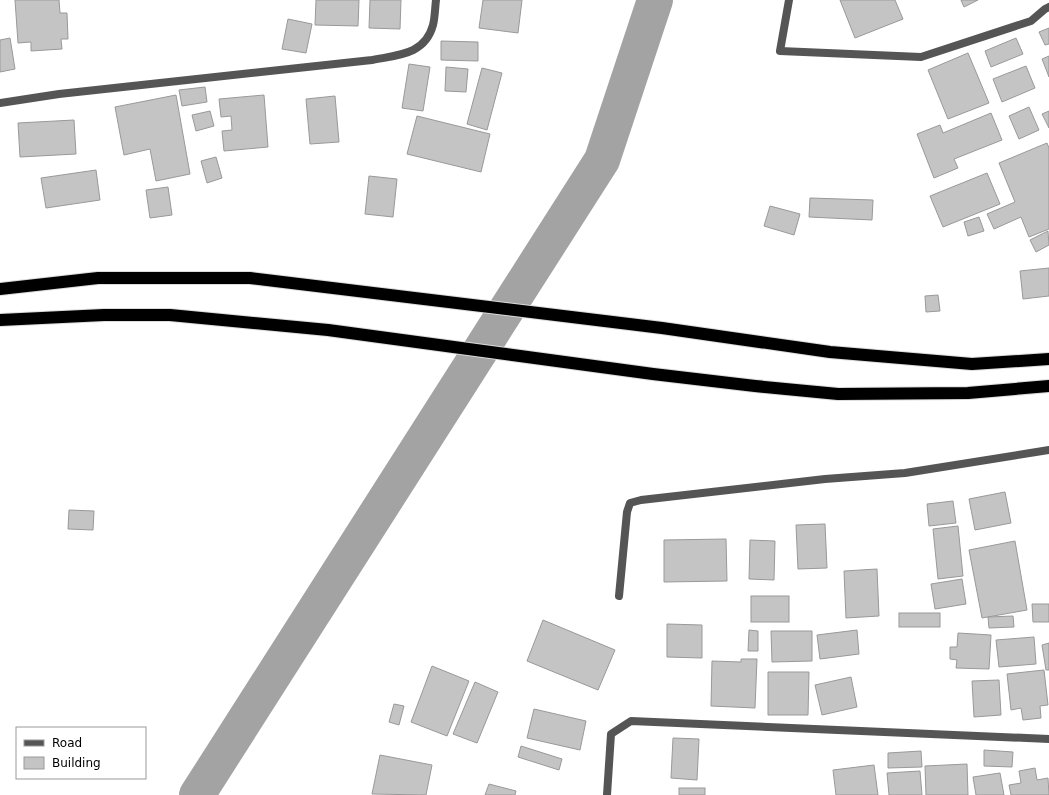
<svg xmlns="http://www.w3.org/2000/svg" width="1049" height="795" viewBox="0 0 1049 795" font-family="'DejaVu Sans',sans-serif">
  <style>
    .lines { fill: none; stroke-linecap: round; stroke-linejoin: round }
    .river { stroke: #a3a3a3; stroke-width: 36 }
    .building { fill: #c4c4c4; stroke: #999 }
    .highway-casing { stroke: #dbdbdb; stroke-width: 14 }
    .street { stroke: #555; stroke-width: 8 }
    .highway { stroke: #000; stroke-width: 12 }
  </style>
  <rect width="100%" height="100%" fill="#fff"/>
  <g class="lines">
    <path class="river" d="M197,795l405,-635 53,-160"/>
  </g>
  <g class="building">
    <path d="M15,0h44l1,13h7l1,26h-7l1,10 -31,2v-9l-13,1z"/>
    <path d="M316,0h43l-1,26 -43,-1z"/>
    <path d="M370,0h31l-1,29 -31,-1z"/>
    <path d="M483,0h39l-4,33 -39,-5z"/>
    <path d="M840,0h55l8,19 -48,19z"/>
    <path d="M961,0h17l-14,7z"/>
    <path d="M288,19l24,5 -6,29 -24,-4z"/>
    <path d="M1049,28v16l-4,1 -6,-13z"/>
    <path d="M10,38l5,31 -15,3v-32z"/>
    <path d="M1016,38l7,16 -32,13 -6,-16z"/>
    <path d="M441,41l37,1v19l-37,-1z"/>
    <path d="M968,53l21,50 -41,16 -20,-49z"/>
    <path d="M1049,56v21l-7,-18z"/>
    <path d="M409,64l21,3 -7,44 -21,-3z"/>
    <path d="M1026,66l9,22 -33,14 -9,-23z"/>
    <path d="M446,67l22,2 -2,23 -21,-1z"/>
    <path d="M482,68l20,5 -15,57 -20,-6z"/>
    <path d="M205,87l2,15 -25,4 -3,-16z"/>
    <path d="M176,95l14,79 -34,7 -6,-32 -26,6 -9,-48z"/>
    <path d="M264,95l4,52 -44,4 -2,-20 10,-1 -1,-14 -10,1 -2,-18z"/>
    <path d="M335,96l4,46 -29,2 -4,-45z"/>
    <path d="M1029,107l10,23 -20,9 -10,-23z"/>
    <path d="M210,111l4,15 -18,5 -4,-16z"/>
    <path d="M1049,111v17l-7,-14z"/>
    <path d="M991,113l11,27 -48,19 4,9 -24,10 -17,-44 23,-9 3,8z"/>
    <path d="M417,116l73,18 -9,38 -74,-18z"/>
    <path d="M74,120l2,34 -56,3 -2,-34z"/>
    <path d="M1047,143l2,5v81l-20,8 -8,-20 -27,12 -7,-15 28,-12 -16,-39z"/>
    <path d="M216,157l6,21 -15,5 -6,-22z"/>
    <path d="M96,170l4,30 -54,8 -5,-30z"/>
    <path d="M987,173l13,31 -57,23 -13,-31z"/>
    <path d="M369,176l28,3 -4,38 -28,-3z"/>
    <path d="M168,187l4,28 -22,3 -4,-28z"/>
    <path d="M810,198l63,2 -1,20 -63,-3z"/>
    <path d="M770,206l30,8 -6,21 -30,-9z"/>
    <path d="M979,217l5,14 -16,5 -4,-14z"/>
    <path d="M1048,231l1,14 -13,7 -6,-12z"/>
    <path d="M1049,268v28l-26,3 -3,-28z"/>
    <path d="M938,295l2,16 -14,1 -1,-16z"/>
    <path d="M1005,492l6,31 -36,7 -6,-31z"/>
    <path d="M953,501l3,22 -27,3 -2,-22z"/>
    <path d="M69,510l25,1 -1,19 -25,-1z"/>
    <path d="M825,524l2,44 -29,1 -2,-44z"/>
    <path d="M958,526l5,50 -25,3 -5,-50z"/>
    <path d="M726,539l1,42 -63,1v-42z"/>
    <path d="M750,540l25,1 -1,39 -25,-1z"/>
    <path d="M1015,541l12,69 -45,8 -13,-68z"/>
    <path d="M877,569l2,47 -33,2 -2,-47z"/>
    <path d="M962,579l4,25 -31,5 -4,-25z"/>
    <rect x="751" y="596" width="38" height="26"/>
    <path d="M1032,604h17v18h-16z"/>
    <rect x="899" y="613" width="41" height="14"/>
    <path d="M1013,616l1,11 -25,1 -1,-11z"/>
    <path d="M543,620l72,30 -17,40 -71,-29z"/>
    <path d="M667,624l35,1v33l-35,-1z"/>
    <path d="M749,630l9,1v20h-10z"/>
    <path d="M857,630l2,24 -39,5 -3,-24z"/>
    <path d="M771,631h41v30l-40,1z"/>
    <path d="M958,633l33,2 -2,34 -33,-1 1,-8 -7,-1v-12h7z"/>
    <path d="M1034,637l2,27 -37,3 -3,-27z"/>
    <path d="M1049,643v27h-3l-4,-25z"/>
    <path d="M741,659h16l-2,49 -44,-2 1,-45 29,1z"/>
    <path d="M432,666l37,15 -22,55 -36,-14z"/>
    <path d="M1044,670l4,35 -8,1 1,12 -18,2 -2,-12 -10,2 -4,-36z"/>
    <path d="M768,672h41l-1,43h-40z"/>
    <path d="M851,677l6,30 -35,8 -7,-30z"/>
    <path d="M999,680l2,35 -27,2 -2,-36z"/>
    <path d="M475,682l23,10 -21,51 -24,-9z"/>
    <path d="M394,704l10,2 -5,19 -10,-3z"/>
    <path d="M534,709l52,12 -6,29 -53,-12z"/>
    <path d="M673,738l26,1 -2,41 -26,-2z"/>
    <path d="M521,746l41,13 -3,11 -41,-13z"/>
    <path d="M984,750l29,2 -1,15 -28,-1z"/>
    <path d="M921,751l1,16 -34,1v-15z"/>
    <path d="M380,755l52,10 -6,30 -54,-1z"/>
    <path d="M967,764l1,31h-42l-1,-29z"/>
    <path d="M874,765l4,30h-42l-3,-25z"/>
    <path d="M1035,768l2,12 11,-2 1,17h-38l-2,-10 12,-2 -2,-12z"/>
    <path d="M920,771l2,24h-33l-2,-22z"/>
    <path d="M1000,773l4,22h-28l-3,-18z"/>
    <path d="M489,784l27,7 -1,4h-30z"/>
    <rect x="679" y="788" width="26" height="7"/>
  </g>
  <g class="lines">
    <defs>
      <g id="highway">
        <path d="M0,289l98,-11h152l412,50 168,24 142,12 77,-5"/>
        <path d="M0,320l104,-5h66l158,15 325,44 102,12 83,8 130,-1 81,-7"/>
      </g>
    </defs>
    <use href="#highway" class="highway-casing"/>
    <g class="street">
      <path d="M789,0l-9,51 141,6 110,-36 14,-12 4,-2"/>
      <path d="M0,103l59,-9 313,-34c25,-5 53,-5 61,-35 2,-8 2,-17 3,-25"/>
      <path d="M619,596l8,-84 3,-9 11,-3 184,-21 80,-6 144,-23"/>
      <path d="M607,795l4,-61 20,-13 418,18"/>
    </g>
    <use href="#highway" class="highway"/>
  </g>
  <rect x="16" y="727" width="130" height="52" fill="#ffffff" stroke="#999999"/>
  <rect x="24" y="740" width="20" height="6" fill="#555555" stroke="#999999"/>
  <text x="52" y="747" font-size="12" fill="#000000">Road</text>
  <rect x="24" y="757" width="20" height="12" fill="#c4c4c4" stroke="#999999"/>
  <text x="52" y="767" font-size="12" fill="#000000">Building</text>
</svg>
